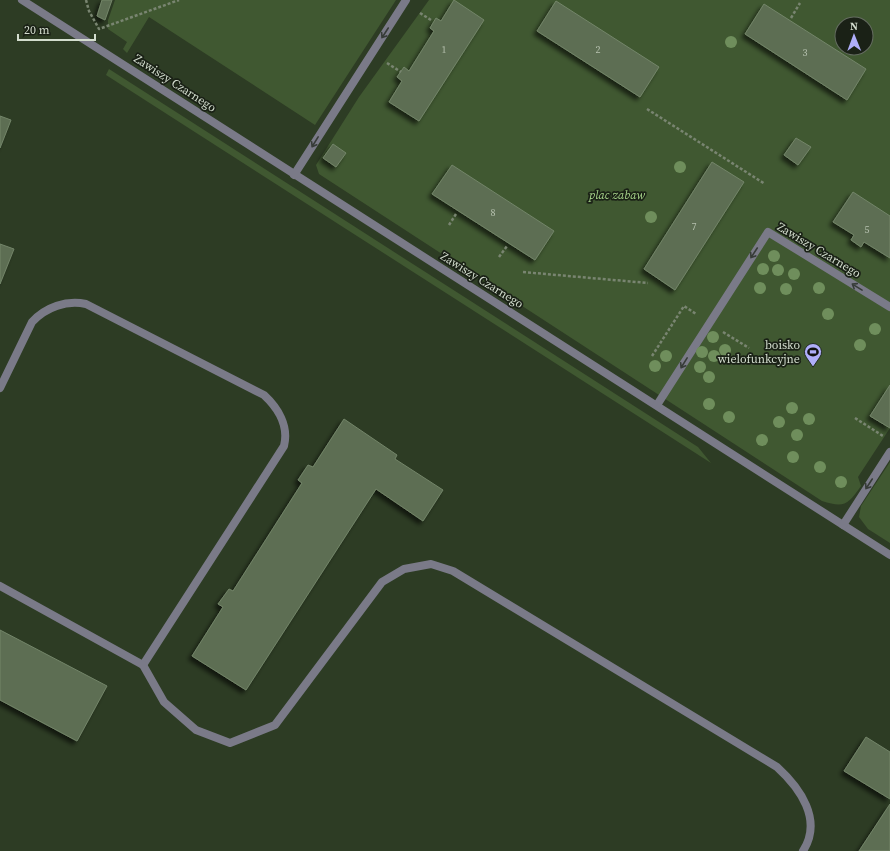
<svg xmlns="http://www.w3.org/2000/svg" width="890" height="851" viewBox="0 0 890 851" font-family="'Source Serif 4',serif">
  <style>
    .green { fill: #405831; fill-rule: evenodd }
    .building { fill: #5d6e53; stroke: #738569; filter: url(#shadow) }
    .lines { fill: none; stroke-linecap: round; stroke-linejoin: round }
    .path { stroke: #798571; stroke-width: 2.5; stroke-dasharray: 3 2; stroke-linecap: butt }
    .lane { stroke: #7a7a88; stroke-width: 8 }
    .street { stroke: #7a7a88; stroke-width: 8 }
    .tree { fill: #6f8e5c }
    .oneway { stroke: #373c38 }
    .labels { text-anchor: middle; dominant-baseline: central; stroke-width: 3.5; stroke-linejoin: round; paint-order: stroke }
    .number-label { font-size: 10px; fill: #b6c1af }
    .street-label { font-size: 12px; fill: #d3ddce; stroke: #1a2116 }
    .park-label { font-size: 12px; font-style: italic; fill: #a5d289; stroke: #1a2116 }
    .poi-label { font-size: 12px; fill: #d3ddce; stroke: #1a2116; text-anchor: end }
  </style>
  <defs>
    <filter id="shadow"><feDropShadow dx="-3.5" dy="3.5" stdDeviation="2" flood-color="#0009"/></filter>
  </defs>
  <rect width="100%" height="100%" fill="#2d3c24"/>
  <g class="green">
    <path d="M115,0h281l-81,125 -166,-108 -22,36 -4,-4 4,-7 -19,-13v-9z"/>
    <path d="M429,0h461v428l-32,49 3,9c-13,19 -17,22 -39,15l-503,-327 -3,-9 43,-68zM842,24h24v24h-24z"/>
    <path d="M109,69l589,378 13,16 -605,-388z"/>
    <path d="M890,462v81l-22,-14 -9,-12 2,-11z"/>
  </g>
  <g class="building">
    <path d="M102,0h10l-7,20 -8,-4z"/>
    <path d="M454,0l30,20 -65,101 -30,-19 13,-21 -5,-4 7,-10 5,4 25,-40 -4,-3 6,-10 5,3z"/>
    <path d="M556,1l103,66 -19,30 -103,-66z"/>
    <path d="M764,4l102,65 -19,31 -102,-66z"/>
    <path d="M0,116l11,4 -11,28z"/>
    <path d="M796,138l15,9 -13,18 -14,-10z"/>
    <path d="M333,144l13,9 -10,14 -13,-9z"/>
    <path d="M712,162l32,20 -69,108 -31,-21z"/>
    <path d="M452,165l102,66 -19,29 -103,-66z"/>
    <path d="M853,192l37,24v42l-26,-16 -3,5 -10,-7 3,-5 -21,-13z"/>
    <path d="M0,244l14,5 -14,35z"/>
    <path d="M890,385v43l-20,-12z"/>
    <path d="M344,419l53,36 -2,4 48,31 -20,31 -47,-32 -130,201 -54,-34 31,-49 -5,-3 11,-15 4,2 69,-108 -4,-3 10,-15 5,2z"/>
    <path d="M0,630l107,56 -30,55 -77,-41z"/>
    <path d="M866,737l24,15v47l-46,-28z"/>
    <path d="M890,804v47h-31z"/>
  </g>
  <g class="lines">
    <g class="path">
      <path d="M86,0l3,11 10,18 80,-29"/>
      <path d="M420,13l11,7"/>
      <path d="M791,18l9,-15"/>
      <path d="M842,49v-1"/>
      <path d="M387,63l14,9"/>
      <path d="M647,109l118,75"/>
      <path d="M449,225l7,-11"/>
      <path d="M499,257l8,-11"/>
      <path d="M523,272l125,11"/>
      <path d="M723,332l26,16"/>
      <path d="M652,356l32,-50 12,8"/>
      <path d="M855,418l28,18"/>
    </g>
    <g class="lane">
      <path d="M0,388l32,-66c14,-15 34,-22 54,-18l178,91c14,13 25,31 20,51l-141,219"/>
      <path d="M0,586l143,79 21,37 32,28 34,13 45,-18 107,-143 22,-13 27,-5 22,7 324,196c23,21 46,53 26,84"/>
    </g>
    <g class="street">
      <path d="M22,0l868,555"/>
      <path d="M294,175l112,-175"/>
      <path d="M657,405l111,-173 122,75"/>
      <path d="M843,525l47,-73"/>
    </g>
  </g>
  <g class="tree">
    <circle cx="731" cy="42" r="6"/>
    <circle cx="680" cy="167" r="6"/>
    <circle cx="651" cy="217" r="6"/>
    <circle cx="774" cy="256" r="6"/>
    <circle cx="763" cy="269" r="6"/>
    <circle cx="778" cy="270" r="6"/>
    <circle cx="794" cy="274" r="6"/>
    <circle cx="760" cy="288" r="6"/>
    <circle cx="819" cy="288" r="6"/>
    <circle cx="786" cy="289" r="6"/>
    <circle cx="828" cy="314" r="6"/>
    <circle cx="875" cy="329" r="6"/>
    <circle cx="713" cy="337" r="6"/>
    <circle cx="860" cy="345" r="6"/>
    <circle cx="725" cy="350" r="6"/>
    <circle cx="702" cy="352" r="6"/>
    <circle cx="666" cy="356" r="6"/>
    <circle cx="714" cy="356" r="6"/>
    <circle cx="655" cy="366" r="6"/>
    <circle cx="700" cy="367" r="6"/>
    <circle cx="709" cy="377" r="6"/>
    <circle cx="709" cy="404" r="6"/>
    <circle cx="792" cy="408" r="6"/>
    <circle cx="729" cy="417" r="6"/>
    <circle cx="809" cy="419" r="6"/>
    <circle cx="779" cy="422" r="6"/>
    <circle cx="797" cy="435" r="6"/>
    <circle cx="762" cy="440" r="6"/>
    <circle cx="793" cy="457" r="6"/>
    <circle cx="820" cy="467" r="6"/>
    <circle cx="841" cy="482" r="6"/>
  </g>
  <defs><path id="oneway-shaft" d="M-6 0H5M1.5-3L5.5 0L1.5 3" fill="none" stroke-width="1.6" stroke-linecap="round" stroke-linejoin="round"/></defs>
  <g class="oneway">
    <use href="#oneway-shaft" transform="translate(385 33) rotate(123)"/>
    <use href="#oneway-shaft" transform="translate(315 142) rotate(122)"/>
    <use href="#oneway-shaft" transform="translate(754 253) rotate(123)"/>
    <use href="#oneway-shaft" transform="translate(857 287) rotate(-148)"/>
    <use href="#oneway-shaft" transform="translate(684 363) rotate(122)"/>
    <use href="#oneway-shaft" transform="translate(869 484) rotate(123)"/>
  </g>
  <defs>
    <symbol id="stadium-pin" viewBox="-11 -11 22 30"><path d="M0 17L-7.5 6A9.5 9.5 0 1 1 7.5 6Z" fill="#afaefa" stroke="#1a2116"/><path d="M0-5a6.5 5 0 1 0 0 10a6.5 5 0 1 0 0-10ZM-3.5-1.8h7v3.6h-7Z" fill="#111"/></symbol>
  </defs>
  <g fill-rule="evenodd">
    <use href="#stadium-pin" x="803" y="342" width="20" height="27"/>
  </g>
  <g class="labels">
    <g class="number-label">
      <text x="444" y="49">1</text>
      <text x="598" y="49">2</text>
      <text x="805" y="52">3</text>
      <text x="493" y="212">8</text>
      <text x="694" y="226">7</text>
      <text x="867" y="229">5</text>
    </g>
    <g class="street-label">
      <text transform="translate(175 83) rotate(33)">Zawiszy Czarnego</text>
      <text transform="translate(819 250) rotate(31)">Zawiszy Czarnego</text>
      <text transform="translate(482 280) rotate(32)">Zawiszy Czarnego</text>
    </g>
    <g class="park-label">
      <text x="617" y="195">plac zabaw</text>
    </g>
    <g class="poi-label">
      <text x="800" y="345">boisko<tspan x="800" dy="14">wielofunkcyjne</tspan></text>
    </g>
  </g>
  <g transform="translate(854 36) rotate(359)"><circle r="19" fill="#1a2116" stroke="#646c60"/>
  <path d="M0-3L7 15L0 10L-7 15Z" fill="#afaefa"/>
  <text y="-6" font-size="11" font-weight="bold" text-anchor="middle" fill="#d3ddce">N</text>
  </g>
  <path d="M18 34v6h77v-6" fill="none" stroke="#d3ddce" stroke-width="2"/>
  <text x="24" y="34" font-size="12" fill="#d3ddce" stroke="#1a2116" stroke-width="3" paint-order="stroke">20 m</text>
</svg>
